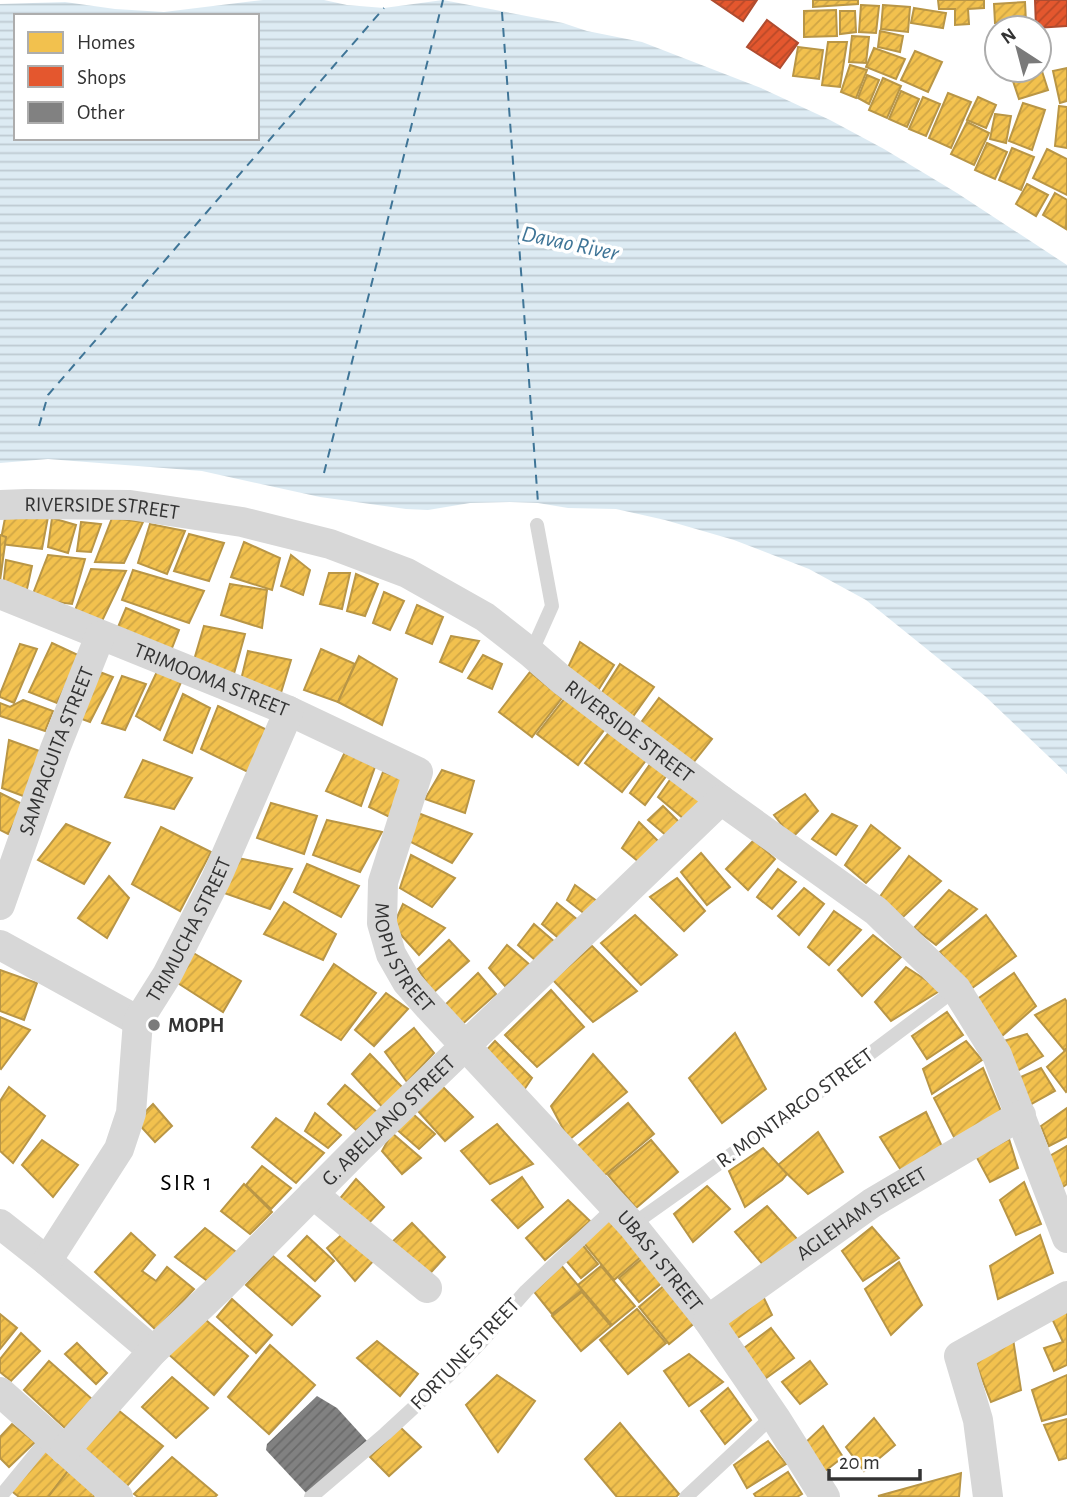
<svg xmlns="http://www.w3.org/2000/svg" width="1067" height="1497" viewBox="0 0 1067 1497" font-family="'Alegreya Sans',sans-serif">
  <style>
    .water { fill: url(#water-rules); fill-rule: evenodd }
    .homes { fill: url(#homes-hatch); stroke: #b99646; stroke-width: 2 }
    .shops { fill: url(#shops-hatch); stroke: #af4c30; stroke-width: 2 }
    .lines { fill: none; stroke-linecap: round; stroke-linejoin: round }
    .ferry { stroke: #3f7597; stroke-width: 2; stroke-dasharray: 9 7; stroke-linecap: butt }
    .building { fill: url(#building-hatch) }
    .lane { stroke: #d7d7d7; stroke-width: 14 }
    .street { stroke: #d7d7d7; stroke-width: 30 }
    .poi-dot { fill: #7a7a7a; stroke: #fff; stroke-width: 2.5 }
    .labels { text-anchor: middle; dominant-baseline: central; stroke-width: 7; stroke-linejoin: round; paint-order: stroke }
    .street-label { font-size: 21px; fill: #333; stroke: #fff }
    .poi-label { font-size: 21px; font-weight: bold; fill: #333; stroke: #fff; text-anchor: start }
    .water-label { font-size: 23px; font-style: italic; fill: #3f7597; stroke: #fff }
    .quarter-label { font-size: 24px; letter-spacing: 2px; fill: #000; stroke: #fff }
  </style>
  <defs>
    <pattern id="water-rules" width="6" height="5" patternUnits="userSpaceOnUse" patternTransform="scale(1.75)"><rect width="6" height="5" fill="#ddebf3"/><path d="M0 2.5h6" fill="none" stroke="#becad1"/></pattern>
    <pattern id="homes-hatch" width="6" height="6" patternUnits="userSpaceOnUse" patternTransform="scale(1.75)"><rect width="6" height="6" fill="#f2c14e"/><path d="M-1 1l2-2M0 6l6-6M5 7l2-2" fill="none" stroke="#d0a645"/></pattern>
    <pattern id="shops-hatch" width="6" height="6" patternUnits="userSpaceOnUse" patternTransform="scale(1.75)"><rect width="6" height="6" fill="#e4572e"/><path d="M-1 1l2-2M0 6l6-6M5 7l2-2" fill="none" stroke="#b94928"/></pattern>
    <pattern id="building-hatch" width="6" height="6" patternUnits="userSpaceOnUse" patternTransform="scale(1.75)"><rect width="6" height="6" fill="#818181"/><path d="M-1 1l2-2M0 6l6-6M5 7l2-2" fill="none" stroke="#6a6a6a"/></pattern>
  </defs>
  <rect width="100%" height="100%" fill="#fff"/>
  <path class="water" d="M263,0h61l23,5 37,3 59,-8 120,23 24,8 55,11 119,46 69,32 54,29 73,44 110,72v509l-82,-78 -119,-96 -57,-31 -75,-29 -69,-20 -49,-11 -48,-1 -30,-5 -28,-1 -40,1 -42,7 -22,-1 -86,-12 -118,-26 -154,-12 -48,4v-459l65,-2 50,7 49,3zM16,16h241v122h-241z"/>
  <g class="homes">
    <path d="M813,0h45v4l-45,3z"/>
    <path d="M938,0h46v8l-16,1 1,15 -14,1v-16h-16z"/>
    <path d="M1025,2l1,20 -31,1 -1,-19z"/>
    <path d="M861,5l18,1 -3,27 -17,-1z"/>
    <path d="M883,5l27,2 -2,25 -27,-3z"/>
    <path d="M914,8l32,5 -3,15 -32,-5z"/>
    <path d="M836,10l1,26 -33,1v-26z"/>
    <path d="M840,11h15l1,21 -16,2z"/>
    <path d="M880,31l23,5 -3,16 -22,-5z"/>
    <path d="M852,36l17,1 -3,26 -17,-1z"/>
    <path d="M828,42h19l-7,45 -18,-2z"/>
    <path d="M798,47l25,3 -4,29 -26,-3z"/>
    <path d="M874,48l31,11 -9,20 -30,-12z"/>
    <path d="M915,51l27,11 -14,30 -27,-12z"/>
    <path d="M850,65l17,5 -11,28 -15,-6z"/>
    <path d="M1041,68l7,22 -29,9 -7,-21z"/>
    <path d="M1067,68v33l-7,2 -7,-32z"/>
    <path d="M867,75l12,5 -10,24 -11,-6z"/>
    <path d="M883,78l18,8 -14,32 -18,-8z"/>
    <path d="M901,91l18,8 -12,28 -18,-8z"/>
    <path d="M948,93l23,9 -20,46 -22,-10z"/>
    <path d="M923,97l17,7 -14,32 -17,-7z"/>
    <path d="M978,97l18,8 -10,23 -19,-8z"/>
    <path d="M1023,103l22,7 -13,40 -23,-9z"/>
    <path d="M1059,106l8,1v41l-12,-2z"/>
    <path d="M995,114l16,2 -5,27 -16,-4z"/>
    <path d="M967,122l22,11 -15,32 -23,-11z"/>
    <path d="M987,143l20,9 -12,27 -20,-9z"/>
    <path d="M1012,148l22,9 -13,33 -22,-10z"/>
    <path d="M1047,149l20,10v36l-34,-17z"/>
    <path d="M1027,184l21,11 -12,21 -20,-12z"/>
    <path d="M1055,193l12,7 -1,29 -23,-14z"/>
    <path d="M6,513l42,4 -6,32 -42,-5z"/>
    <path d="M52,518l24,7 -8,28 -20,-6z"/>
    <path d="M112,518l31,4 -19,41 -29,-1z"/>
    <path d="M81,522l20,2 -10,28 -14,-1z"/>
    <path d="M150,524l35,7 -18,43 -29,-11z"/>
    <path d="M189,534l35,9 -15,38 -35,-10z"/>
    <path d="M0,535l6,2 -6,44z"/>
    <path d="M244,542l36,16 -8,32 -41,-13z"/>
    <path d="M48,555l37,4 -13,45 -41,-5z"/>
    <path d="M291,555l19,15 -7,25 -22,-9z"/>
    <path d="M6,560l26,6 -7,32 -22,-11z"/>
    <path d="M91,569l35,2 -25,52 -27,-10z"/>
    <path d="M133,570l71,21 -15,32 -67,-23z"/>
    <path d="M329,573h21l-8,36 -22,-5z"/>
    <path d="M356,574l22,10 -13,32 -18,-5z"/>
    <path d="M230,584l37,6 -5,38 -41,-13z"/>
    <path d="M384,592l20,9 -14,29 -17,-7z"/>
    <path d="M417,605l26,12 -11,27 -26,-11z"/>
    <path d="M126,608l53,22 -9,23 -52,-26z"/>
    <path d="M204,626l41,8 -12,43 -39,-17z"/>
    <path d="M451,636l28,5 -17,31 -22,-10z"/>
    <path d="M580,642l34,23 -20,32 -31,-19z"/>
    <path d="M52,643l28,13 -23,47 -28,-11z"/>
    <path d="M20,644l17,5 -23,54 -14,-6v-3z"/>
    <path d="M321,649l34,15 -17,38 -34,-12z"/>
    <path d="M248,651l43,9 -11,36 -39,-16z"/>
    <path d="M483,655l19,9 -10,25 -24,-11z"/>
    <path d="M359,656l38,23 -15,46 -44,-23z"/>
    <path d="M162,661l24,10 -26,59 -24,-14z"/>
    <path d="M620,664l34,23 -25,35 -30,-25z"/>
    <path d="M92,669l21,8 -23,45 -19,-7z"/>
    <path d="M530,672l32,26 -30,39 -33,-25z"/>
    <path d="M122,676l24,8 -21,46 -23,-7z"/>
    <path d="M183,694l27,14 -18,45 -28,-13z"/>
    <path d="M565,698l40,31 -27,36 -41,-31z"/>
    <path d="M659,698l53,41 -23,29 -52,-40z"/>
    <path d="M23,700l30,11 -8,20 -45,-15v-13l10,4z"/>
    <path d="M218,706l53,26 -23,40 -47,-23z"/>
    <path d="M610,731l37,28 -25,33 -37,-29z"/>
    <path d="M9,740l39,14 -17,45 -29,-11z"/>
    <path d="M345,752l30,15 -14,39 -35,-15z"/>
    <path d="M143,760l49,18 -18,31 -49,-12z"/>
    <path d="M650,764l17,11 -22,30 -15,-12z"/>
    <path d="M442,770l32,11 -9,32 -40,-14z"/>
    <path d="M383,772l21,7 -12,39 -23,-11z"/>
    <path d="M672,777l28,24 -16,18 -26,-22z"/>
    <path d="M0,793l24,12 -16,29 -8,-4z"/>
    <path d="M805,794l13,17 -26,27 -18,-23z"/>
    <path d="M271,803l46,13 -13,38 -47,-16z"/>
    <path d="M663,806l19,19 -14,12 -20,-17z"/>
    <path d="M418,813l54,21 -20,29 -43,-22z"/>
    <path d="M832,814l25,12 -21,29 -24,-16z"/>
    <path d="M327,820l55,12 -22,40 -47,-17z"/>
    <path d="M639,822l22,22 -21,19 -18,-15z"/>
    <path d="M66,824l44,19 -26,41 -46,-24z"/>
    <path d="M871,825l29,23 -34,35 -21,-18z"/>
    <path d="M161,827l50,25 -31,59 -48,-27z"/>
    <path d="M754,840l21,19 -27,31 -22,-21z"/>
    <path d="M701,853l29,34 -23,18 -26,-33z"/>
    <path d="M411,855l44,23 -23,29 -32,-19z"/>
    <path d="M909,856l32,25 -38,36 -24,-19z"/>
    <path d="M238,858l54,11 -22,40 -46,-16z"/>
    <path d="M307,864l52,22 -18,31 -47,-25z"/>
    <path d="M778,869l18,13 -24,27 -15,-12z"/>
    <path d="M109,876l20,22 -22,40 -29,-20z"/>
    <path d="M677,878l28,33 -21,20 -34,-34z"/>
    <path d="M575,885l23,17 -12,13 -19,-15z"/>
    <path d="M804,888l20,16 -25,31 -21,-19z"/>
    <path d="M949,890l28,19 -41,36 -22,-17z"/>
    <path d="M284,902l52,32 -13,26 -59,-26z"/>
    <path d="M557,903l22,18 -17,20 -20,-17z"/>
    <path d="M403,904l42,24 -26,27 -26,-29z"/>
    <path d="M834,911l27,19 -32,35 -21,-18z"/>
    <path d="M635,915l42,40 -36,30 -40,-42z"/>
    <path d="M986,915l30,41 -48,35 -28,-39z"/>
    <path d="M534,924l22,19 -20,18 -18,-16z"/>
    <path d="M873,935l28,22 -39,39 -24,-26z"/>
    <path d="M449,940l20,21 -36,32 -15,-24z"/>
    <path d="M507,945l23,20 -25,21 -16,-18z"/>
    <path d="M592,946l45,45 -44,31 -40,-42z"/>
    <path d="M190,951l51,30 -18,31 -50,-32z"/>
    <path d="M334,964l42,29 -35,47 -40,-25z"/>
    <path d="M906,967l35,23 -50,31 -16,-19z"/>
    <path d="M0,970l37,13 -13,37 -24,-9z"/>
    <path d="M478,973l18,21 -37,33 -17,-19z"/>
    <path d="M1014,973l22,33 -35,31 -25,-37z"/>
    <path d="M551,990l33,37 -47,40 -32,-32z"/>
    <path d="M386,993l22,16 -34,37 -19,-16z"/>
    <path d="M1065,999l2,3v46l-3,2 -29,-35z"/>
    <path d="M947,1012l16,23 -36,24 -15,-23z"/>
    <path d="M0,1017l30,13 -29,39 -1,-1z"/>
    <path d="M414,1028l20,25 -27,29 -22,-30z"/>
    <path d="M735,1033l31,56 -44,34 -33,-45z"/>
    <path d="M1027,1034l16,22 -26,15 -13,-30z"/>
    <path d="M495,1041l37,37 -10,15 -39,-39z"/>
    <path d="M966,1041l16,19 -50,34 -9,-25z"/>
    <path d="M1067,1049v42l-1,1 -19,-25z"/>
    <path d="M370,1054l35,36 -19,21 -34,-37z"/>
    <path d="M593,1054l34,38 -58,48 -18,-34z"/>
    <path d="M983,1068l20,48 -47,25 -22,-43z"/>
    <path d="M1041,1068l14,23 -29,16 -10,-28z"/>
    <path d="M438,1082l35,35 -28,24 -28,-31z"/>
    <path d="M345,1085l33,28 -22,17 -28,-26z"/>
    <path d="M9,1087l36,29 -32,47 -13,-12v-50z"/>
    <path d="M628,1103l26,31 -55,46 -26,-30z"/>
    <path d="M153,1104l19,22 -17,16 -19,-21z"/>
    <path d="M1067,1108v29l-18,9 -8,-20z"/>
    <path d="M926,1112l19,41 -41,22 -24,-38z"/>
    <path d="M315,1113l26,22 -13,13 -23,-17z"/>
    <path d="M412,1113l23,21 -16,15 -24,-21z"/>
    <path d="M276,1118l48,35 -28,30 -44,-36z"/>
    <path d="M497,1124l36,40 -43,20 -29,-33z"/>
    <path d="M818,1132l25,40 -35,22 -30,-29z"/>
    <path d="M392,1133l29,25 -19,16 -20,-23z"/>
    <path d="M1009,1139l9,29 -28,14 -14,-26z"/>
    <path d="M42,1140l36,25 -25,32 -31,-32z"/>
    <path d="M651,1140l27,32 -42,36 -28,-33z"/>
    <path d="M1067,1146v38l-10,7 -9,-34z"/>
    <path d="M763,1148l24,26 -5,6 -37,27 -16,-36z"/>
    <path d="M262,1166l29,22 -20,21 -25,-24z"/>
    <path d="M522,1177l21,30 -25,21 -26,-28z"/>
    <path d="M356,1179l28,28 -20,21 -26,-27z"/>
    <path d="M1024,1182l17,42 -25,11 -16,-35z"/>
    <path d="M244,1184l28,28 -22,22 -29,-23z"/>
    <path d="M707,1186l23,23 -37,33 -19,-28z"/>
    <path d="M568,1200l22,21 -45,39 -19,-22z"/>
    <path d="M767,1206l32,35 -35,25 -29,-34z"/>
    <path d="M611,1219l31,37 -28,24 -31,-38z"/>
    <path d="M412,1223l33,34 -21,23 -36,-34z"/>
    <path d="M872,1227l27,31 -36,23 -21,-30z"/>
    <path d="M205,1228l31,24 -26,31 -35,-26z"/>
    <path d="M348,1229l27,30 -20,22 -28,-33z"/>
    <path d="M131,1233l24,22 -13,16 14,10 11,-14 27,22 -38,41 -61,-58z"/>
    <path d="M1040,1235l13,38 -55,26 -8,-33z"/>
    <path d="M307,1236l27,25 -19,20 -27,-25z"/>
    <path d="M581,1243l17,21 -17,14 -17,-20z"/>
    <path d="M273,1256l47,40 -28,29 -46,-40z"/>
    <path d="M644,1257l20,24 -25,21 -20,-24z"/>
    <path d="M899,1262l23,43 -31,30 -26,-46z"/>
    <path d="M560,1264l22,26 -30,24 -21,-26z"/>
    <path d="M601,1266l34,40 -23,19 -34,-40z"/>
    <path d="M666,1284l31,37 -28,23 -30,-37z"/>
    <path d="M760,1290l12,25 -36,24 -13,-19z"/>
    <path d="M582,1292l29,34 -30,25 -29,-35z"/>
    <path d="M232,1299l40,36 -16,18 -39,-36z"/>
    <path d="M1067,1301v64l-13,6 -10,-23 19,-6 -15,-32z"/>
    <path d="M637,1309l29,34 -38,31 -28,-34z"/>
    <path d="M0,1314l17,14 -17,21z"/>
    <path d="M200,1315l48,41 -34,39 -48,-43z"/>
    <path d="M771,1328l23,30 -32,23 -22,-30z"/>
    <path d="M21,1333l19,18 -29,30 -11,-9v-13z"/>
    <path d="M1013,1339l8,51 -30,12 -16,-41z"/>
    <path d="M377,1341l41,33 -18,22 -43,-38z"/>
    <path d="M77,1343l30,30 -11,11 -31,-30z"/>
    <path d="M270,1345l45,40 -46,49 -41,-37z"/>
    <path d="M689,1354l34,28 -34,24 -25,-35z"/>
    <path d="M49,1361l44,39 -27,29 -42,-39z"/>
    <path d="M810,1361l17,23 -27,20 -18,-22z"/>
    <path d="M497,1375l38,26 -37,51 -32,-47z"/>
    <path d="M1067,1375v39l-25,7 -10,-31z"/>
    <path d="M172,1377l36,31 -32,30 -34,-31z"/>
    <path d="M728,1388l23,32 -26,24 -24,-33z"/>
    <path d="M118,1410l45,36 -37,41 -42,-39z"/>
    <path d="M874,1418l21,27 -31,26 -18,-24z"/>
    <path d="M1067,1419v39l-8,2 -15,-35z"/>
    <path d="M620,1423l59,71 -3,3h-59l-32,-38z"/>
    <path d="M12,1424l23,18 -26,25 -9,-9v-21z"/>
    <path d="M823,1426l20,31 -23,18 -19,-28z"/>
    <path d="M400,1427l21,20 -32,29 -19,-19z"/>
    <path d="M768,1441l18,23 -39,24 -13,-23z"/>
    <path d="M45,1449l26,18 -23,30h-29l-10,-8z"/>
    <path d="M172,1457l45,38 -2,2h-77l-4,-3z"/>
    <path d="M71,1467l27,24 -5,6h-45z"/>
    <path d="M788,1472l14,22 -5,3h-41l-2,-3z"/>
    <path d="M961,1473l-2,24 -81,-1z"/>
  </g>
  <g class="shops">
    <path d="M712,0h45l-14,21z"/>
    <path d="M1035,0h32v26l-31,2z"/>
    <path d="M767,20l31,23 -18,25 -33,-21z"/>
  </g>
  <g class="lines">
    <g class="ferry">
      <path d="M502,12l36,491"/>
      <path d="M39,426l9,-31 336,-387"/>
      <path d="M324,473l119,-473"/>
    </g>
  </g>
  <path class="building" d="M317,1396l20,12 30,33 -59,54 -42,-45 1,-6z"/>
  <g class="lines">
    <g class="lane">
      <path d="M531,653l21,-47 -15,-81"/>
      <path d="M632,1225l179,-127 145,-109"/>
      <path d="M0,1497l50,-61"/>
      <path d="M311,1497l74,-63 63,-58 33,-34 45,-51 90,-85"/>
      <path d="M686,1497l87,-81"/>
    </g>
    <g class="street">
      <path id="s1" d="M0,505l27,-1 103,1 112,17 88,22 77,29 78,44 46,36 31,27 79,60 80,60 155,111 80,78 41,66 70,183"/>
      <path id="s2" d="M0,594l289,117 129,61 -35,110 -1,41 9,31 16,28 22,25 203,218 76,95 68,99 49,78"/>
      <path id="s3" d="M0,905l55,-156 45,-113"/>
      <path d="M0,945l138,76"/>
      <path d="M313,1194l114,94"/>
      <path d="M0,1224l47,37 106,90"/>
      <path id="s4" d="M47,1261l72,-112 12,-36 7,-92 29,-46 49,-96 73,-168"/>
      <path id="s5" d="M708,1320l164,-117 149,-88"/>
      <path d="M0,1392l118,105"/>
      <path id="s6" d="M65,1450l88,-99 70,-66 137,-138 361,-347"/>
      <path d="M988,1497l-10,-77 -19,-64 108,-60"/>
    </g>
  </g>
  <circle class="poi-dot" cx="154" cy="1025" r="7"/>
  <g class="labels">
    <g class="street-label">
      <text stroke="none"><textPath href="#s1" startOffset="102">RIVERSIDE STREET</textPath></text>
      <text stroke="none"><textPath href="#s2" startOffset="228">TRIMOOMA STREET</textPath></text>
      <text stroke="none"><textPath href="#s1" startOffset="690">RIVERSIDE STREET</textPath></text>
      <text stroke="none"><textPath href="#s3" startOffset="164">SAMPAGUITA STREET</textPath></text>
      <text stroke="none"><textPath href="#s4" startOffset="368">TRIMUCHA STREET</textPath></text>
      <text stroke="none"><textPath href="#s2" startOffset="651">MOPH STREET</textPath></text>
      <text transform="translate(795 1108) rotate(-36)">R. MONTARGO STREET</text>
      <text stroke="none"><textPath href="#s6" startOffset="462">G. ABELLANO STREET</textPath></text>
      <text stroke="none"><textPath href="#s5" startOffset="187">AGLEHAM STREET</textPath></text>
      <text stroke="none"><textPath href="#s2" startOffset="1052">UBAS 1 STREET</textPath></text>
      <text transform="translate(465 1354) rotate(-46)">FORTUNE STREET</text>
    </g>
    <g class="poi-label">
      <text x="168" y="1025">MOPH</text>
    </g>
    <g class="water-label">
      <text transform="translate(570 244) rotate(12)">Davao River</text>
    </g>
    <g class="quarter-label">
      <text x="187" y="1183">SIR 1</text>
    </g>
  </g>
  <rect x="14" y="14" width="245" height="126" fill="#ffffff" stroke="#adadad" stroke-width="2"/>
  <rect x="28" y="32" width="35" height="21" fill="#f2c14e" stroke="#adadad" stroke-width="2"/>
  <text x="77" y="49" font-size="21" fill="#333333">Homes</text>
  <rect x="28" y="66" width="35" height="21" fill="#e4572e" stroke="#adadad" stroke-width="2"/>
  <text x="77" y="84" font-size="21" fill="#333333">Shops</text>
  <rect x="28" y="102" width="35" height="21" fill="#818181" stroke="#adadad" stroke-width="2"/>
  <text x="77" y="119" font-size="21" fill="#333333">Other</text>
  <g transform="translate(1018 49) rotate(324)"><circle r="33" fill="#ffffff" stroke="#adadad" stroke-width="2"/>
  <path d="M0-5L12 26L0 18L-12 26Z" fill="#7a7a7a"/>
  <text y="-10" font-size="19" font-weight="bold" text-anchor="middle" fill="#333333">N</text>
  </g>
  <path d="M829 1469v10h91v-10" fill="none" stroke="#333333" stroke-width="3.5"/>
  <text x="839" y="1469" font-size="21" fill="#333333" stroke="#ffffff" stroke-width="5" paint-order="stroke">20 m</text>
</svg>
